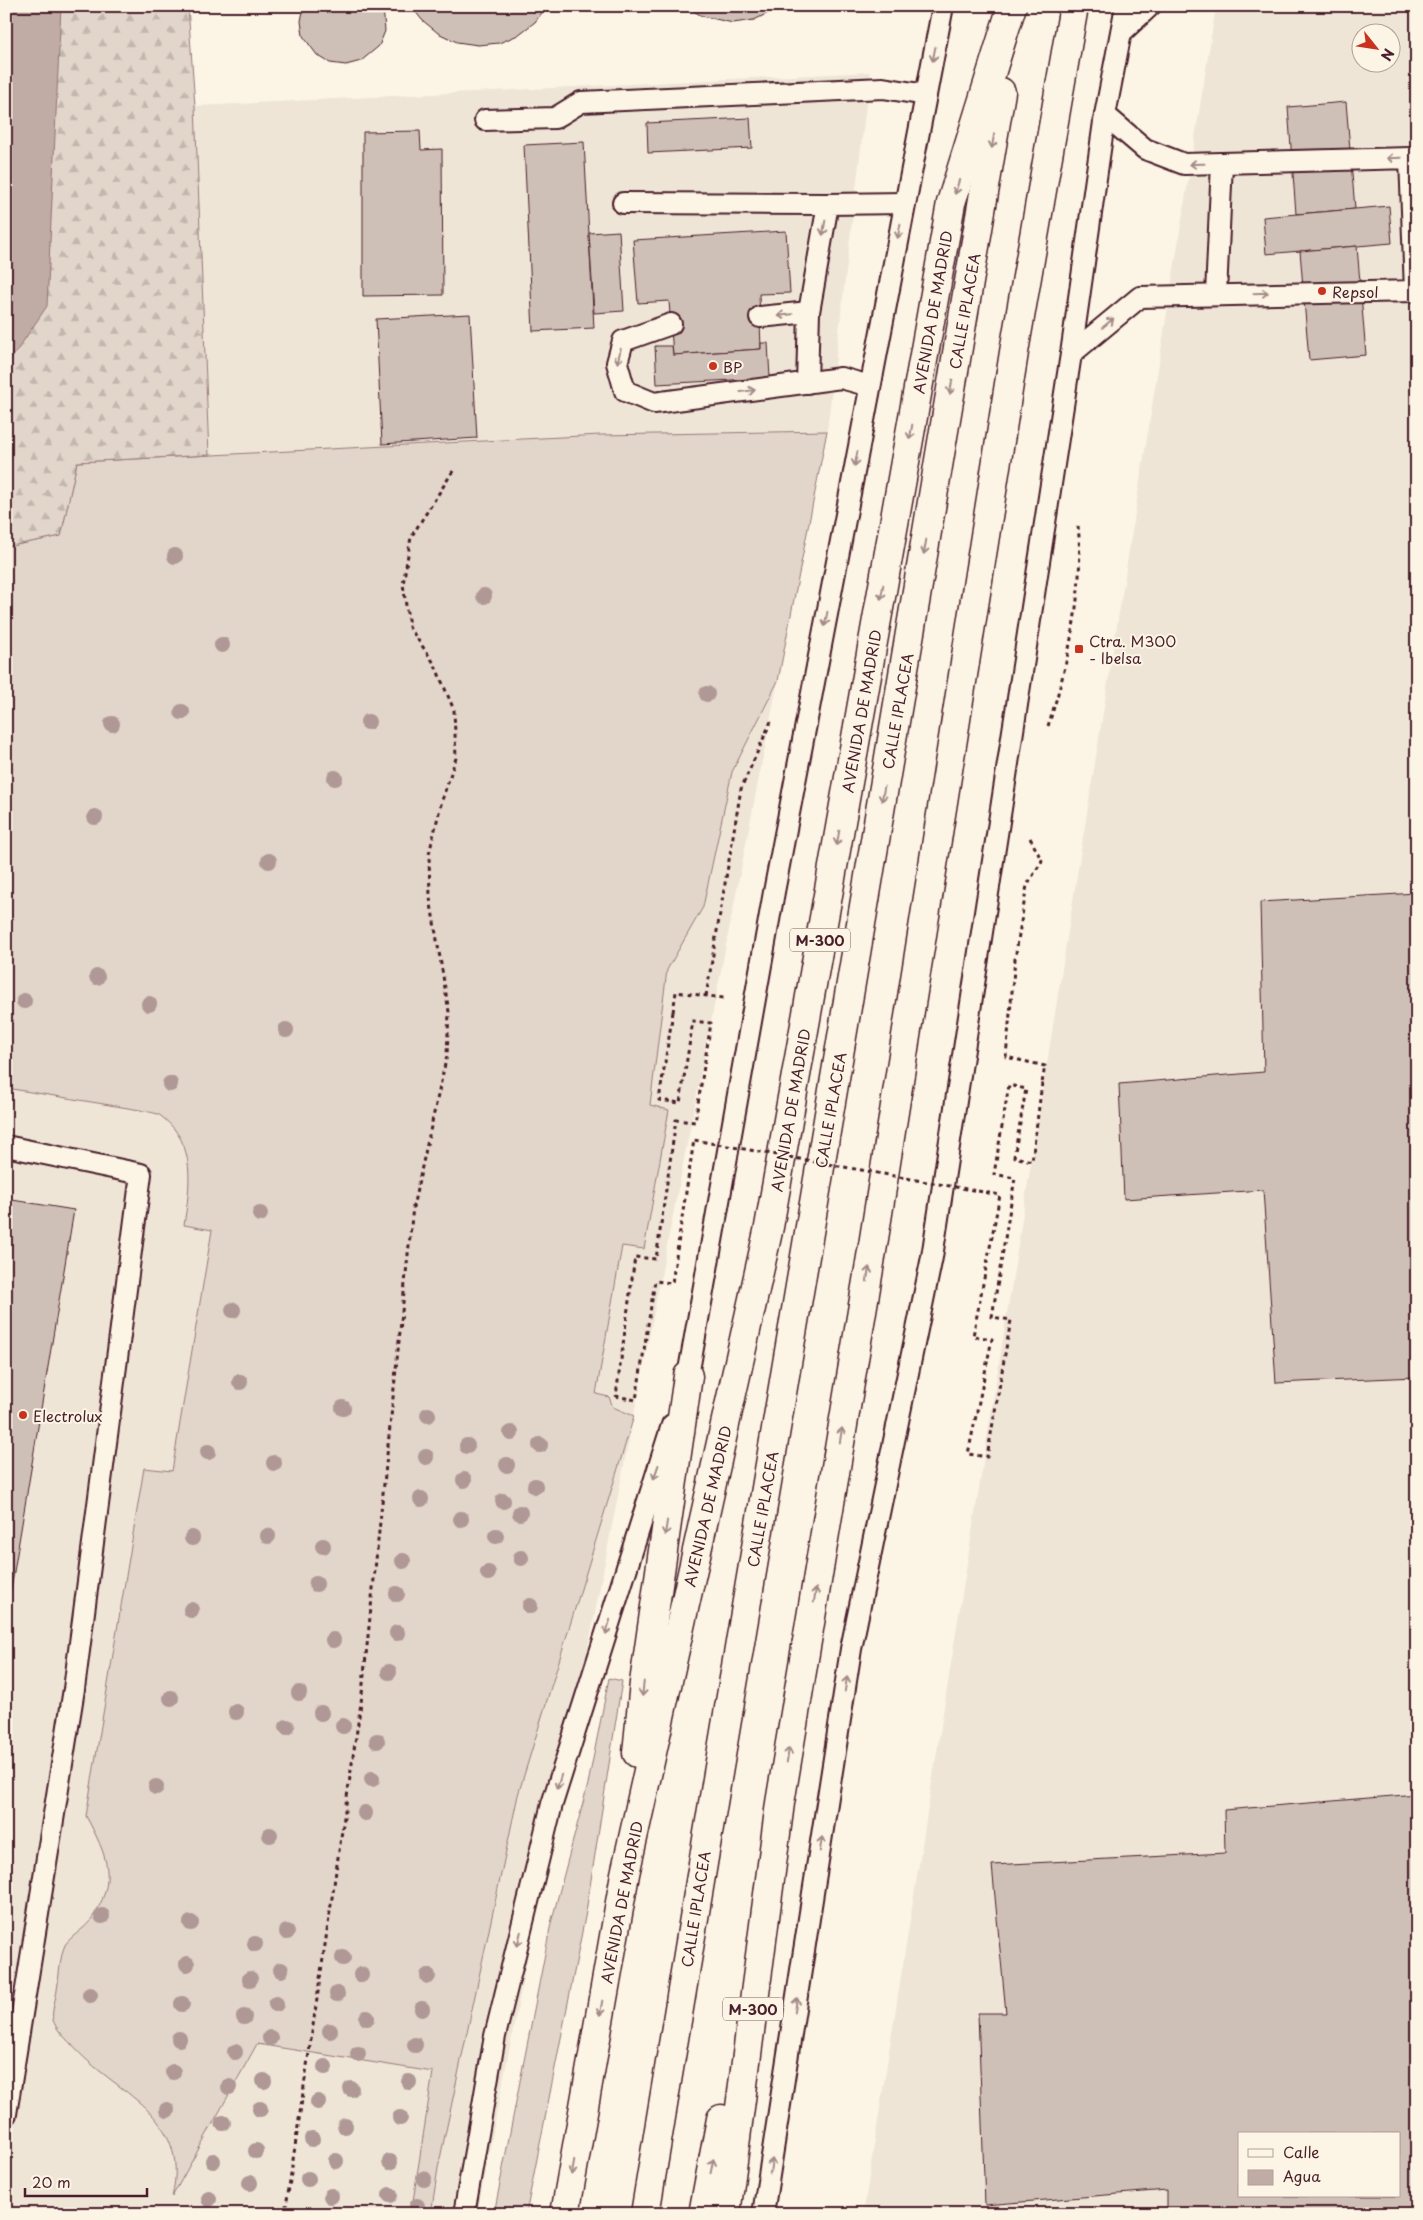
<svg xmlns="http://www.w3.org/2000/svg" width="1423" height="2220" viewBox="0 0 1423 2220" font-family="'Playpen Sans',sans-serif">
  <style>
    .built { fill: #eee5d7; fill-rule: evenodd }
    .grass { fill: #e2d5ca; stroke: #967a7a }
    .forest { fill: url(#forest-firs); stroke: #967a7a }
    .water { fill: #c0aca5; stroke: #917474 }
    .building { fill: #cfc0b7; stroke: #4a1f2b; fill-rule: evenodd }
    .lines { fill: none; stroke-linecap: round; stroke-linejoin: round }
    .service-casing { stroke: #4a1f2b; stroke-width: 24 }
    .primary-casing { stroke: #4a1f2b; stroke-width: 31 }
    .path { stroke: #4a1f2b; stroke-width: 3; stroke-dasharray: 4 4; stroke-linecap: butt }
    .service { stroke: #fcf5e5; stroke-width: 20 }
    .primary { stroke: #fcf5e5; stroke-width: 28 }
    .path-bridge { stroke: #4a1f2b; stroke-width: 3; stroke-dasharray: 4 4; stroke-linecap: butt }
    .tree { fill: #af9895 }
    .oneway { stroke: #a38a88 }
    .poi-dot { fill: #c8321e; stroke: #fcf5e5; stroke-width: 2 }
    .labels { text-anchor: middle; dominant-baseline: central; stroke-width: 4; stroke-linejoin: round; paint-order: stroke }
    .shield { fill: #fcf5e5; stroke: #7f5f63; stroke-width: 1 }
    .shield-label { font-size: 14px; font-weight: bold; fill: #4a1f2b }
    .poi-label { font-size: 15px; fill: #4a1f2b; stroke: #fcf5e5; text-anchor: start }
    .street-label { font-size: 15px; fill: #4a1f2b; stroke: #fcf5e5 }
  </style>
  <defs>
    <pattern id="forest-firs" width="22" height="20" patternUnits="userSpaceOnUse" patternTransform="scale(1.25)"><rect width="22" height="20" fill="#e2d5ca"/><path d="M5 1l3.5 6h-7zM16 11l3.5 6h-7z" fill="#c3b6ae"/></pattern>
  </defs>
  <rect width="100%" height="100%" fill="#fcf5e5"/>
  <filter id="ink" filterUnits="userSpaceOnUse"><feTurbulence type="fractalNoise" baseFrequency=".02" numOctaves="2"/><feDisplacementMap in="SourceGraphic" scale="10" xChannelSelector="R" yChannelSelector="G"/><feConvolveMatrix kernelMatrix="1 2 1 2 8 2 1 2 1" color-interpolation-filters="sRGB"/></filter>
  <g filter="url(#ink)">
    <g class="built">
      <path d="M1216,6h201v2208h-554zM1360,32h30v30h-30zM1239,2134h160v62h-160z"/>
      <path d="M870,72l-43,359 -350,1783h-471v-1667l55,-11 16,-74 132,-7 -14,-349z"/>
    </g>
    <g class="grass">
      <path d="M827,431l-49,250 -46,91 -29,135 -36,63 -17,135 19,5 -25,139 -22,-3 -26,148 13,3 4,10 21,9 -116,379 -80,373 -7,46h-20l22,-142 -176,-28 -85,153c20,-84 -57,-102 -101,-153 -7,-7 -15,-15 -18,-24 -2,-8 3,-22 4,-30 2,-12 3,-35 8,-45 4,-7 19,-16 25,-24 29,-41 17,-65 -4,-105l58,-348 28,3 40,-241 -28,-5c6,-39 13,-81 -22,-108 -5,-5 -16,-5 -22,-7l-134,-22v-541l55,-11 16,-74 523,-27z"/>
      <path d="M609,1678l13,3 -36,231 -60,302h-32l57,-291 37,-139z"/>
    </g>
    <path class="forest" d="M6,6h182l7,100 14,349 -132,7 -16,74 -55,11z"/>
    <path class="water" d="M6,6h55l-14,300 -41,61z"/>
    <g class="building">
      <path d="M304,6h79l2,25 -6,15 -18,15 -15,4 -16,-2 -13,-8 -14,-19 -2,-15z"/>
      <path d="M411,6h136l-12,16 -17,13 -19,8 -21,2 -21,-3 -19,-9 -16,-13z"/>
      <path d="M685,6h98l-29,14 -21,3 -31,-7z"/>
      <path d="M1346,102l9,107 -59,5 -8,-107z"/>
      <path d="M750,118l2,30 -104,5 -1,-30z"/>
      <path d="M420,131l1,19 21,-1 1,146 -80,1v-164z"/>
      <path d="M584,142l10,186 -61,3 -9,-186z"/>
      <path d="M1389,206l3,37 -126,11 -3,-37z"/>
      <path d="M619,231l5,80 -30,2 -5,-80z"/>
      <path d="M786,231l4,62 -31,1 2,55 -88,6 -4,-54 -31,2 -5,-63z"/>
      <path d="M1357,246l9,109 -57,5 -9,-109z"/>
      <path d="M470,314l7,124 -95,6 -6,-125z"/>
      <path d="M761,343h7l2,35 -113,6 -2,-38h17l1,9 88,-6z"/>
      <path d="M1417,893v484l-141,6 -13,-193 -139,9 -5,-115 145,-12 -4,-170z"/>
      <path d="M6,1199l68,11 -68,410z"/>
      <path d="M1417,1794v420h-250v-24l-182,15 -7,-192h28l-14,-148 233,-12 -1,-43zM1239,2134h160v62h-160z"/>
    </g>
    <g class="lines">
      <defs>
        <g id="service">
          <path d="M1123,31l27,-25"/>
          <path d="M485,120l70,-2 26,-16 302,-14 43,7"/>
          <path d="M623,203l205,1"/>
          <path d="M1216,294l6,-131"/>
          <path d="M760,317l49,-5"/>
          <path d="M671,324l-48,17 -6,22 8,28 29,12 187,-25 29,8"/>
          <path d="M1071,354l69,-57 275,-6 -5,-133 -226,6 -39,-15 -40,-34"/>
          <path d="M807,383l2,-71 19,-108 77,-1"/>
          <path d="M6,1146l135,28 -67,515 -68,425"/>
          <path d="M684,1388l4,-12 86,-484 169,-886"/>
          <path d="M464,2214l31,-178 57,-232 120,-379"/>
          <path d="M763,2214l88,-565 81,-392 139,-903 34,-239 21,-109"/>
        </g>
        <g id="primary">
          <path d="M637,1753l7,-70 44,-307"/>
          <path d="M565,2214l60,-340 144,-647 182,-1024 61,-197"/>
          <path d="M645,2214l69,-417 287,-1705"/>
          <path d="M703,2214l18,-95"/>
          <path d="M726,2214l54,-411 93,-558 142,-899 59,-340"/>
        </g>
      </defs>
      <use href="#service" class="service-casing"/>
      <use href="#primary" class="primary-casing"/>
      <g class="path">
        <path d="M1048,726c20,-60 37,-138 30,-200"/>
        <path d="M1030,838l12,23 -15,24 -12,74 -9,98 39,9 -3,17"/>
        <path d="M706,996l35,-207 31,-70"/>
        <path d="M673,1012l3,-20 48,6"/>
        <path d="M280,2214l6,-7 75,-504 52,-496 34,-152 2,-43 -19,-114 -1,-44 13,-54 14,-42 -2,-48 -20,-47 -25,-36 -6,-43 8,-47 42,-66"/>
      </g>
      <use href="#service" class="service"/>
      <use href="#primary" class="primary"/>
      <path class="path-bridge" d="M673,1012l-14,88 21,3 13,-82 18,2 -16,99 -19,-2 -20,139 -21,-2 -19,139 20,4 19,-119 17,2 22,-143 306,55 -27,141 19,3 -24,115 19,3 24,-137 -19,-3 23,-139 -21,-4 15,-89 17,4 -12,68 18,4 10,-78"/>
    </g>
    <g class="tree">
      <circle cx="175" cy="556" r="8"/>
      <circle cx="484" cy="596" r="8"/>
      <circle cx="222" cy="645" r="8"/>
      <circle cx="707" cy="694" r="8"/>
      <circle cx="182" cy="712" r="8"/>
      <circle cx="368" cy="722" r="8"/>
      <circle cx="112" cy="724" r="8"/>
      <circle cx="335" cy="778" r="8"/>
      <circle cx="95" cy="817" r="8"/>
      <circle cx="269" cy="861" r="8"/>
      <circle cx="97" cy="977" r="8"/>
      <circle cx="24" cy="1001" r="8"/>
      <circle cx="149" cy="1004" r="8"/>
      <circle cx="286" cy="1030" r="8"/>
      <circle cx="170" cy="1084" r="8"/>
      <circle cx="260" cy="1214" r="8"/>
      <circle cx="233" cy="1310" r="8"/>
      <circle cx="240" cy="1382" r="8"/>
      <circle cx="343" cy="1408" r="8"/>
      <circle cx="428" cy="1415" r="8"/>
      <circle cx="511" cy="1433" r="8"/>
      <circle cx="540" cy="1445" r="8"/>
      <circle cx="467" cy="1446" r="8"/>
      <circle cx="208" cy="1452" r="8"/>
      <circle cx="426" cy="1457" r="8"/>
      <circle cx="274" cy="1463" r="8"/>
      <circle cx="507" cy="1465" r="8"/>
      <circle cx="464" cy="1480" r="8"/>
      <circle cx="535" cy="1486" r="8"/>
      <circle cx="421" cy="1499" r="8"/>
      <circle cx="503" cy="1501" r="8"/>
      <circle cx="520" cy="1513" r="8"/>
      <circle cx="461" cy="1519" r="8"/>
      <circle cx="268" cy="1536" r="8"/>
      <circle cx="496" cy="1536" r="8"/>
      <circle cx="192" cy="1538" r="8"/>
      <circle cx="323" cy="1546" r="8"/>
      <circle cx="521" cy="1558" r="8"/>
      <circle cx="403" cy="1561" r="8"/>
      <circle cx="488" cy="1573" r="8"/>
      <circle cx="316" cy="1584" r="8"/>
      <circle cx="397" cy="1594" r="8"/>
      <circle cx="530" cy="1606" r="8"/>
      <circle cx="191" cy="1610" r="8"/>
      <circle cx="397" cy="1633" r="8"/>
      <circle cx="333" cy="1640" r="8"/>
      <circle cx="389" cy="1672" r="8"/>
      <circle cx="299" cy="1693" r="8"/>
      <circle cx="171" cy="1698" r="8"/>
      <circle cx="236" cy="1712" r="8"/>
      <circle cx="321" cy="1713" r="8"/>
      <circle cx="343" cy="1726" r="8"/>
      <circle cx="287" cy="1727" r="8"/>
      <circle cx="377" cy="1741" r="8"/>
      <circle cx="372" cy="1779" r="8"/>
      <circle cx="156" cy="1787" r="8"/>
      <circle cx="365" cy="1813" r="8"/>
      <circle cx="270" cy="1835" r="8"/>
      <circle cx="102" cy="1916" r="8"/>
      <circle cx="191" cy="1923" r="8"/>
      <circle cx="287" cy="1932" r="8"/>
      <circle cx="255" cy="1944" r="8"/>
      <circle cx="343" cy="1958" r="8"/>
      <circle cx="187" cy="1964" r="8"/>
      <circle cx="281" cy="1970" r="8"/>
      <circle cx="361" cy="1975" r="8"/>
      <circle cx="428" cy="1976" r="8"/>
      <circle cx="250" cy="1979" r="8"/>
      <circle cx="337" cy="1994" r="8"/>
      <circle cx="90" cy="1995" r="8"/>
      <circle cx="182" cy="2004" r="8"/>
      <circle cx="276" cy="2004" r="8"/>
      <circle cx="422" cy="2009" r="8"/>
      <circle cx="244" cy="2017" r="8"/>
      <circle cx="367" cy="2018" r="8"/>
      <circle cx="330" cy="2031" r="8"/>
      <circle cx="270" cy="2038" r="8"/>
      <circle cx="179" cy="2039" r="8"/>
      <circle cx="415" cy="2045" r="8"/>
      <circle cx="235" cy="2052" r="8"/>
      <circle cx="358" cy="2054" r="8"/>
      <circle cx="325" cy="2067" r="8"/>
      <circle cx="173" cy="2072" r="8"/>
      <circle cx="264" cy="2081" r="8"/>
      <circle cx="409" cy="2082" r="8"/>
      <circle cx="229" cy="2087" r="8"/>
      <circle cx="351" cy="2089" r="8"/>
      <circle cx="318" cy="2102" r="8"/>
      <circle cx="260" cy="2109" r="8"/>
      <circle cx="167" cy="2110" r="8"/>
      <circle cx="400" cy="2118" r="8"/>
      <circle cx="223" cy="2123" r="8"/>
      <circle cx="345" cy="2126" r="8"/>
      <circle cx="312" cy="2139" r="8"/>
      <circle cx="256" cy="2151" r="8"/>
      <circle cx="213" cy="2161" r="8"/>
      <circle cx="336" cy="2161" r="8"/>
      <circle cx="390" cy="2162" r="8"/>
      <circle cx="308" cy="2179" r="8"/>
      <circle cx="424" cy="2179" r="8"/>
      <circle cx="250" cy="2183" r="8"/>
      <circle cx="390" cy="2195" r="8"/>
      <circle cx="331" cy="2196" r="8"/>
      <circle cx="209" cy="2199" r="8"/>
      <circle cx="417" cy="2206" r="8"/>
    </g>
    <defs><path id="oneway-shaft" d="M-6 0H5M1.5-3L5.5 0L1.5 3" fill="none" stroke-width="1.6" stroke-linecap="round" stroke-linejoin="round" transform="scale(1.25)"/></defs>
    <g class="oneway">
      <use href="#oneway-shaft" transform="translate(934 54) rotate(101)"/>
      <use href="#oneway-shaft" transform="translate(993 141) rotate(100)"/>
      <use href="#oneway-shaft" transform="translate(1394 158) rotate(178)"/>
      <use href="#oneway-shaft" transform="translate(1197 164) rotate(179)"/>
      <use href="#oneway-shaft" transform="translate(957 187) rotate(107)"/>
      <use href="#oneway-shaft" transform="translate(824 228) rotate(100)"/>
      <use href="#oneway-shaft" transform="translate(899 231) rotate(101)"/>
      <use href="#oneway-shaft" transform="translate(1261 293) rotate(-2)"/>
      <use href="#oneway-shaft" transform="translate(785 315) rotate(174)"/>
      <use href="#oneway-shaft" transform="translate(1108 323) rotate(-40)"/>
      <use href="#oneway-shaft" transform="translate(619 356) rotate(103)"/>
      <use href="#oneway-shaft" transform="translate(951 387) rotate(100)"/>
      <use href="#oneway-shaft" transform="translate(748 391) rotate(-8)"/>
      <use href="#oneway-shaft" transform="translate(911 432) rotate(100)"/>
      <use href="#oneway-shaft" transform="translate(856 459) rotate(101)"/>
      <use href="#oneway-shaft" transform="translate(925 547) rotate(100)"/>
      <use href="#oneway-shaft" transform="translate(882 592) rotate(100)"/>
      <use href="#oneway-shaft" transform="translate(826 619) rotate(101)"/>
      <use href="#oneway-shaft" transform="translate(883 794) rotate(100)"/>
      <use href="#oneway-shaft" transform="translate(838 838) rotate(100)"/>
      <use href="#oneway-shaft" transform="translate(868 1274) rotate(-81)"/>
      <use href="#oneway-shaft" transform="translate(841 1435) rotate(-81)"/>
      <use href="#oneway-shaft" transform="translate(656 1472) rotate(109)"/>
      <use href="#oneway-shaft" transform="translate(666 1528) rotate(98)"/>
      <use href="#oneway-shaft" transform="translate(815 1595) rotate(-81)"/>
      <use href="#oneway-shaft" transform="translate(608 1627) rotate(107)"/>
      <use href="#oneway-shaft" transform="translate(846 1684) rotate(-81)"/>
      <use href="#oneway-shaft" transform="translate(643 1689) rotate(96)"/>
      <use href="#oneway-shaft" transform="translate(788 1755) rotate(-81)"/>
      <use href="#oneway-shaft" transform="translate(559 1782) rotate(107)"/>
      <use href="#oneway-shaft" transform="translate(821 1844) rotate(-81)"/>
      <use href="#oneway-shaft" transform="translate(519 1939) rotate(104)"/>
      <use href="#oneway-shaft" transform="translate(796 2005) rotate(-81)"/>
      <use href="#oneway-shaft" transform="translate(601 2008) rotate(100)"/>
      <use href="#oneway-shaft" transform="translate(712 2166) rotate(-79)"/>
      <use href="#oneway-shaft" transform="translate(771 2166) rotate(-81)"/>
      <use href="#oneway-shaft" transform="translate(573 2168) rotate(100)"/>
    </g>
  </g>
  <g class="poi-dot">
    <circle cx="1322" cy="291" r="5"/>
    <circle cx="713" cy="366" r="5"/>
    <rect x="1074" y="644" width="10" height="10" rx="2.5"/>
    <circle cx="23" cy="1415" r="5"/>
  </g>
  <g class="labels">
    <g class="shield">
      <rect x="790" y="928.5" width="60" height="23" rx="4"/>
      <rect x="723" y="1997.5" width="60" height="23" rx="4"/>
    </g>
    <g class="shield-label">
      <text x="820" y="940">M-300</text>
      <text x="753" y="2009">M-300</text>
    </g>
    <g class="poi-label">
      <text x="1332" y="291">Repsol</text>
      <text x="723" y="366">BP</text>
      <text x="1089" y="640">Ctra. M300<tspan x="1089" dy="17">- Ibelsa</tspan></text>
      <text x="33" y="1415">Electrolux</text>
    </g>
    <g class="street-label">
      <text transform="translate(964 311) rotate(-80)">CALLE IPLACEA</text>
      <text transform="translate(932 312) rotate(-80)">AVENIDA DE MADRID</text>
      <text transform="translate(861 711) rotate(-80)">AVENIDA DE MADRID</text>
      <text transform="translate(897 711) rotate(-80)">CALLE IPLACEA</text>
      <text transform="translate(790 1110) rotate(-80)">AVENIDA DE MADRID</text>
      <text transform="translate(830 1110) rotate(-80)">CALLE IPLACEA</text>
      <text transform="translate(707 1506) rotate(-77)">AVENIDA DE MADRID</text>
      <text transform="translate(762 1509) rotate(-80)">CALLE IPLACEA</text>
      <text transform="translate(621 1902) rotate(-79)">AVENIDA DE MADRID</text>
      <text transform="translate(695 1909) rotate(-81)">CALLE IPLACEA</text>
    </g>
  </g>
  <rect width="1423" height="2220" fill="none" stroke="#fcf5e5" stroke-width="25"/>
  <rect x="12" y="12" width="1398" height="2195" fill="none" stroke="#4a1f2b" stroke-width="2" filter="url(#ink)"/>
  <rect x="1238" y="2132" width="162" height="65" fill="#fcf5e5" stroke="#b59f9b"/>
  <rect x="1248" y="2149" width="25" height="8" fill="#fcf5e5" stroke="#b59f9b"/>
  <text x="1283" y="2158" font-size="15" fill="#4a1f2b">Calle</text>
  <rect x="1248" y="2170" width="25" height="15" fill="#c0aca5" stroke="#b59f9b"/>
  <text x="1283" y="2182" font-size="15" fill="#4a1f2b">Agua</text>
  <g transform="translate(1376 48) rotate(120)"><circle r="24" fill="#fcf5e5" stroke="#b59f9b"/>
  <path d="M0-4L9 19L0 12L-9 19Z" fill="#c8321e"/>
  <text y="-8" font-size="14" font-weight="bold" text-anchor="middle" fill="#4a1f2b">N</text>
  </g>
  <path d="M25 2188v8h122v-8" fill="none" stroke="#4a1f2b" stroke-width="2.5"/>
  <text x="32" y="2188" font-size="15" fill="#4a1f2b" stroke="#fcf5e5" stroke-width="4" paint-order="stroke">20 m</text>
</svg>
